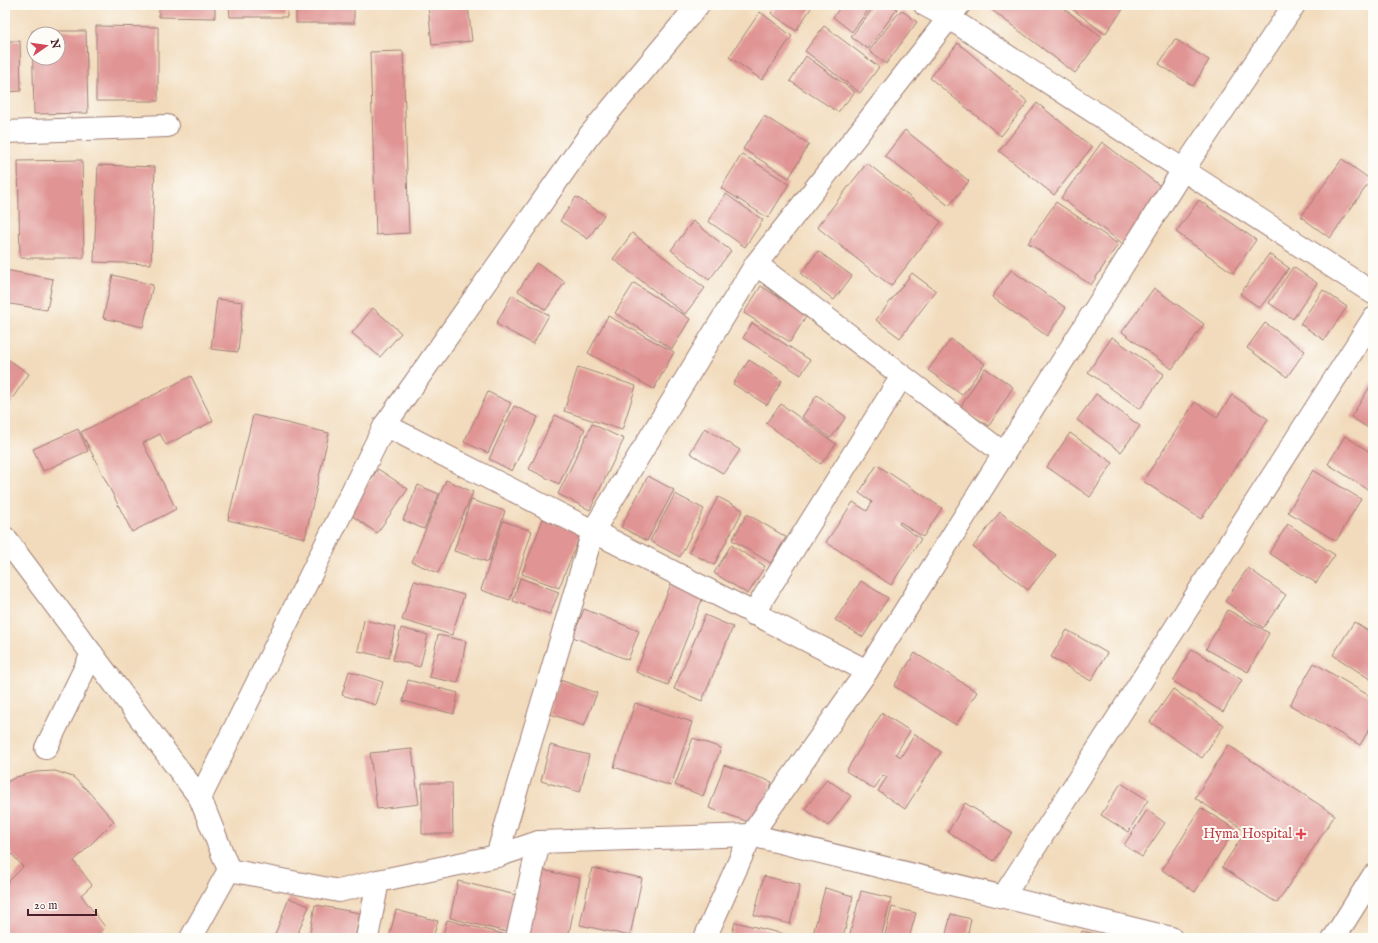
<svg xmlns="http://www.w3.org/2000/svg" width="1378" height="943" viewBox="0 0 1378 943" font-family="'IM FELL English',serif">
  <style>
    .building { fill: #e09594; fill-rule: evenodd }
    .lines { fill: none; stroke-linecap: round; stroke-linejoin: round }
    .minor-casing { stroke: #9e7d74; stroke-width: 24 }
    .minor { stroke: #fff; stroke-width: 22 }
    .health-dot { fill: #e0444e; stroke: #fdfcf7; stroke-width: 1.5 }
    .labels { text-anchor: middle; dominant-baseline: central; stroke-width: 4; stroke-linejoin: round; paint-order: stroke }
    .health-label { font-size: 14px; fill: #be3a42; stroke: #fdfcf7; text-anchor: end }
  </style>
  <rect width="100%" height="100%" fill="#fdfcf7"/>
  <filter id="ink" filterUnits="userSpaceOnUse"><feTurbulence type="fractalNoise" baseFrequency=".025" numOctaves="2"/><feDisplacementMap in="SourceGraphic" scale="8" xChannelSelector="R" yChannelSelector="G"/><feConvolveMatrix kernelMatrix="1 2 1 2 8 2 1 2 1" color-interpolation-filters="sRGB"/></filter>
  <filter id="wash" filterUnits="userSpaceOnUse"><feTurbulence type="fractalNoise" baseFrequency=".012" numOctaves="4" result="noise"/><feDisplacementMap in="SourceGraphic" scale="16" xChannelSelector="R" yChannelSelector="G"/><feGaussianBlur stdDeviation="0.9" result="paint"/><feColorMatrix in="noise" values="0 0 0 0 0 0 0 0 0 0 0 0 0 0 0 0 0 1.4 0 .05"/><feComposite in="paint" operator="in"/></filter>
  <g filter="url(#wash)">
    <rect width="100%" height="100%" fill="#f2dbbc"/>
    <g id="blocks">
      <g class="building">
        <path d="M159,5h56v13l-56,-1z"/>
        <path d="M229,5h58v12h-57z"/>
        <rect x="296" y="5" width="58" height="18"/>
        <path d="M428,5h40l4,36 -40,4z"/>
        <path d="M777,5h36l-17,26 -25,-18z"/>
        <path d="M842,5h30l-20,27 -19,-15z"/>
        <path d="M875,5h17l5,4 -29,40 -17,-12z"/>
        <path d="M991,5h68l43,32 -27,36 -86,-65z"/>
        <path d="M1067,5h59l-21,29z"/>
        <path d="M901,10l16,12 -31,42 -17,-13z"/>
        <path d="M760,12l32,24 -30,44 -33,-23z"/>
        <path d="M96,26l62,1v74h-62z"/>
        <path d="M824,26l55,41 -19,26 -55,-42z"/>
        <path d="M32,31h54l2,82 -54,1zM34,34h24v24h-24z"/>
        <path d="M1175,39l34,21 -16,26 -34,-22z"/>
        <path d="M5,41h15l1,50 -16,1z"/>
        <path d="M958,43l70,59 -27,34 -71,-58z"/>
        <path d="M403,51l6,182 -33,2 -6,-183z"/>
        <path d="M806,56l49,36 -17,20 -48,-31z"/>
        <path d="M1037,103l55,44 -38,48 -55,-44z"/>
        <path d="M764,116l45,28 -20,34 -46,-29z"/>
        <path d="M905,130l64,51 -20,25 -64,-50z"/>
        <path d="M1102,142l65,49 -41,55 -65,-48z"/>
        <path d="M742,154l47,30 -21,34 -47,-30z"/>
        <path d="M1373,154v11l-5,-3z"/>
        <path d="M1342,159l29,21 -41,58 -29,-21z"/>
        <path d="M82,160l2,98h-64l-2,-97z"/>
        <path d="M867,163l74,59 -50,64 -74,-59z"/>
        <path d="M98,165l57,2 -4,97 -57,-2z"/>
        <path d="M726,194l37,26 -18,27 -37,-26z"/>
        <path d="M576,197l28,18 -16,24 -28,-18z"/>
        <path d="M1199,200l57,40 -23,33 -57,-41z"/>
        <path d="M1056,202l62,42 -27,41 -63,-42z"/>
        <path d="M693,221l38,30 -22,29 -38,-30z"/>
        <path d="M632,233l73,55 -20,26 -72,-55z"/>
        <path d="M818,251l34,25 -18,24 -33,-26z"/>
        <path d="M1269,254l20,14 -29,40 -20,-14z"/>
        <path d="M536,263l29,19 -19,28 -28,-19z"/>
        <path d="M1293,267l24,16 -24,36 -24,-16z"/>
        <path d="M5,270l48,9 -6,31 -42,-7z"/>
        <path d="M1011,270l55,38 -19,28 -55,-39z"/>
        <path d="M912,273l24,18 -36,47 -24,-18z"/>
        <path d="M113,275l40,10 -10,42 -40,-9z"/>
        <path d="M634,283l56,36 -18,30 -57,-36z"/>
        <path d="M761,286l46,29 -17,27 -46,-29z"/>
        <path d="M1154,288l50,36 -32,45 -50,-37z"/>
        <path d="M1323,290l24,17 -23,33 -24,-16z"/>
        <path d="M512,295l37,20 -16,29 -37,-20z"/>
        <path d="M217,299l26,3 -5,50 -27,-3z"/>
        <path d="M373,308l28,25 -21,24 -28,-24z"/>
        <path d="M608,316l66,36 -20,37 -66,-36z"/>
        <path d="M752,323l58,37 -9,15 -58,-37z"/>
        <path d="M1265,323l40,28 -18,26 -40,-29z"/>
        <path d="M1112,337l52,37 -24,35 -52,-37z"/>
        <path d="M951,339l34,25 -23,31 -34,-25z"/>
        <path d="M5,357l24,17 -24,35z"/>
        <path d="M749,360l33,21 -15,24 -34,-21z"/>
        <path d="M578,367l58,19 -14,44 -58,-19z"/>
        <path d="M985,368l28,19 -24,39 -29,-18z"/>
        <path d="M191,376l22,45 -47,24 -6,-11 -17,9 33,66 -44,23 -51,-100z"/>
        <path d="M1373,382v49l-22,-14z"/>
        <path d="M488,392l23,11 -23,50 -24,-11z"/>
        <path d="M1096,394l44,32 -19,26 -44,-32z"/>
        <path d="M817,395l29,22 -15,21 -29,-21z"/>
        <path d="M1232,395l36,24 -67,100 -58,-38 52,-79 22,15z"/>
        <path d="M781,404l55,40 -15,20 -55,-41z"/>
        <path d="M514,406l24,11 -26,54 -23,-12z"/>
        <path d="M253,415l76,18 -24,105 -77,-18z"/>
        <path d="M555,415l30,14 -26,55 -30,-15z"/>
        <path d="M592,424l32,15 -34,71 -32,-16z"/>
        <path d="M705,428l35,22 -16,24 -34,-21z"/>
        <path d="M78,429l10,22 -45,20 -10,-22z"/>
        <path d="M1070,433l43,30 -23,34 -43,-30z"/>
        <path d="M1345,436l28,18v24l-6,11 -39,-25z"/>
        <path d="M877,465l65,43 -19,29 -23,-15 -1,2 22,15 -30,46 -65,-43 27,-40 14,9 5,-9 -13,-9z"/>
        <path d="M378,469l30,20 -31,44 -29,-20z"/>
        <path d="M1313,470l48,29 -25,42 -48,-29z"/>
        <path d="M648,476l26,14 -27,51 -26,-14z"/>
        <path d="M446,480l27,12 -35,81 -26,-11z"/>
        <path d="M418,485l21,9 -15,35 -21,-9z"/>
        <path d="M675,494l29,15 -24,48 -30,-16z"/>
        <path d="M718,497l25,13 -29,55 -25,-13z"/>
        <path d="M471,500l34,11 -17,51 -34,-11z"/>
        <path d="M1000,512l56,43 -28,35 -55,-43z"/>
        <path d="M747,514l39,23 -15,26 -39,-23z"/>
        <path d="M543,519l38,14 -22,55 -37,-14z"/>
        <path d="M503,521l29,10 -22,69 -29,-10z"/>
        <path d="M1288,524l47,31 -19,28 -47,-30z"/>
        <path d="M731,545l34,21 -17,28 -34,-21z"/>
        <path d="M1248,568l38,27 -23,33 -38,-27z"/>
        <path d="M520,578l39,14 -9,22 -37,-13z"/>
        <path d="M414,581l50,14 -12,40 -50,-15z"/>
        <path d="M861,581l27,17 -25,39 -28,-17z"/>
        <path d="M671,584l32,13 -35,88 -32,-13z"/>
        <path d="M584,609l55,22 -11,29 -55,-23z"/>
        <path d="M1228,610l41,23 -21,39 -42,-23z"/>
        <path d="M705,615l28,12 -31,74 -28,-12z"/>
        <path d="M364,620l31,7 -6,31 -31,-7z"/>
        <path d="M1354,622l19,12v47l-40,-26z"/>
        <path d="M401,628l27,7 -8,32 -27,-7z"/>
        <path d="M1067,630l40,23 -16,28 -40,-24z"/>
        <path d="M438,635l28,6 -8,42 -29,-6z"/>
        <path d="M1192,649l50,31 -19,32 -50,-31z"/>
        <path d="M915,653l62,39 -21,33 -62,-39z"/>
        <path d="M1314,663l59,35v25l-13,22 -70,-40z"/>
        <path d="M349,671l34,11 -7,23 -34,-10z"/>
        <path d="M408,680l50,13 -4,21 -51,-13z"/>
        <path d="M560,680l37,13 -13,33 -36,-13z"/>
        <path d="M1173,689l51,36 -22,33 -52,-36z"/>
        <path d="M635,703l57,19 -21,64 -57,-19z"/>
        <path d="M882,713l28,18 -14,23 5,3 14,-23 26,18 -36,57 -27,-18 9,-14 -4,-2 -9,14 -28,-18z"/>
        <path d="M693,738l28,10 -18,48 -28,-11z"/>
        <path d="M550,745l39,10 -9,37 -39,-11z"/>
        <path d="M1228,745l107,70 -58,88 -55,-36 24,-36 -51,-33z"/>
        <path d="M412,749l7,55 -42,5 -7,-56z"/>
        <path d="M724,765l48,17 -15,43 -48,-17z"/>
        <path d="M55,771l18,6 14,13 27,31 -40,40 18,24 -11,10 24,32 -10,11h-90v-53l18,-18 -18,-21v-63l11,-6 20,-5z"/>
        <path d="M827,779l24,17 -23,30 -23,-17z"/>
        <path d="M422,783h30l1,51h-31z"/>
        <path d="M1121,783l27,17 -20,32 -27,-17z"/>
        <path d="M965,803l47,29 -18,29 -46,-29z"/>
        <path d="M1201,808l34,21 -40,63 -33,-22z"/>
        <path d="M1147,810l18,13 -23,34 -18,-12z"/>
        <path d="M592,868l50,10 -12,58 -50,-11z"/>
        <path d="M537,869l43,9 -12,60h-46z"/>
        <path d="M764,876l36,9 -10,39 -36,-9z"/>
        <path d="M458,881l62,15 -9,37 -61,-15z"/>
        <path d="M825,888l28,8 -10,42h-31z"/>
        <path d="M861,891l30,7 -10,40h-32z"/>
        <path d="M289,898l20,8 -13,32h-21l-1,-1z"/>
        <path d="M315,905l45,8 -5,25h-46z"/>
        <path d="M892,907l24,6 -7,25h-25z"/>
        <path d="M396,910l42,11 -5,17h-44z"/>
        <path d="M951,914l20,5 -4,19h-22z"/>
        <path d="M447,920l60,15v3h-65z"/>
        <path d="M735,922l61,15v1h-65z"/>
        <path d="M1082,931l26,6v1h-28z"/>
      </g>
    </g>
  </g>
  <g filter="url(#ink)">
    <use href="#blocks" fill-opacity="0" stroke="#9e7d74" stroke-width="1"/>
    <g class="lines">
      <defs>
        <g id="minor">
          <path d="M925,5l24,13 424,275"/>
          <path d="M5,132l162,-6"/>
          <path d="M756,264l247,189"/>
          <path d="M385,425l482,246"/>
          <path d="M5,538l195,260 29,72 -38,68"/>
          <path d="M753,614l149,-238"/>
          <path d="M46,748l46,-94"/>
          <path d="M200,798l185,-373 203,-288 110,-132"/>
          <path d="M497,856l96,-325 163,-267 203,-259"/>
          <path d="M229,870l110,21 39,-10 119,-25 42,-14 212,-7 420,103"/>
          <path d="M1003,897l370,-578"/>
          <path d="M367,938l11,-57"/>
          <path d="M517,938l22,-96"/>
          <path d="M705,938l46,-103 116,-164 316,-501 111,-165"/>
          <path d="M1334,938l39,-62"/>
        </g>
      </defs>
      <use href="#minor" class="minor-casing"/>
      <use href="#minor" class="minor"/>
    </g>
  </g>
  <path class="health-dot" d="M1299 828h4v4h4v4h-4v4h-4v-4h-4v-4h4z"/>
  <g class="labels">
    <g class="health-label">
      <text x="1292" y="834">Hyma Hospital</text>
    </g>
  </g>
  <rect width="1378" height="943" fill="none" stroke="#fdfcf7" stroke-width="20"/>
  <g transform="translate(46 46) rotate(77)"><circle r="19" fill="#fdfcf7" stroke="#b5a4a5"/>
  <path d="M0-3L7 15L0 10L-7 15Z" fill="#d1495b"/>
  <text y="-6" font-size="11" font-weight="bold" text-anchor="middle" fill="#4a1f2b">N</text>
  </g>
  <path d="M28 909v6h68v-6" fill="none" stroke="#4a1f2b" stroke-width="2"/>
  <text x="34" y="909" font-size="12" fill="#4a1f2b" stroke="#fdfcf7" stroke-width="3" paint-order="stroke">20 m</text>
</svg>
